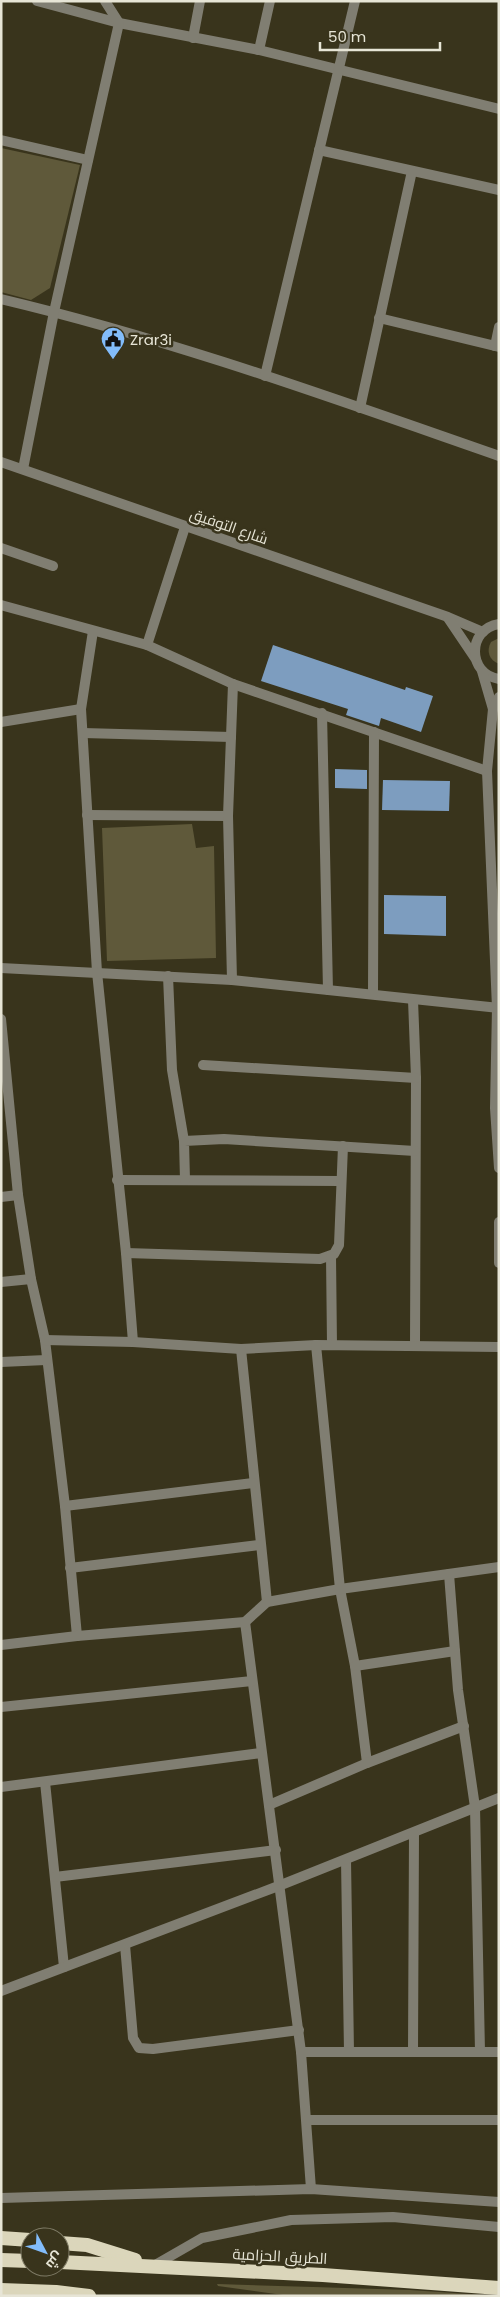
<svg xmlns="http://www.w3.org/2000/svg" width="500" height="2297" viewBox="0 0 500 2297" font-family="Poppins,Cairo,sans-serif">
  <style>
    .green { fill: #5f593a }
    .building { fill: #7d9dbf }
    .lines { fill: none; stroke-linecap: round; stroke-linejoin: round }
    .minor { stroke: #807e72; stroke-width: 10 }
    .trunk { stroke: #dbd6bb; stroke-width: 14 }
    .labels { text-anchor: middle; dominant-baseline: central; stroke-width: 5; stroke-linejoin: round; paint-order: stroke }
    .poi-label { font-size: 15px; fill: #e7e5d6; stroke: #39341c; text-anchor: start }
    .street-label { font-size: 15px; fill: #e7e5d6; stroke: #39341c }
  </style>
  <rect width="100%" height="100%" fill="#39341c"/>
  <g class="green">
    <path d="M1,148l79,17 -30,123 -19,12 -30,-8z"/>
    <path d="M499,638v26c-10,-4 -13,-13 -8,-22z"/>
    <path d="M192,824l4,24 18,-2 2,112 -109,3 -5,-133z"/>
    <path d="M217,2284l193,6 87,6h-207l-72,-10z"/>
  </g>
  <g class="building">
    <path d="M273,645l132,45 1,-3 27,9 -12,36 -40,-14 -2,8 -33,-11 2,-6 -87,-28z"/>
    <path d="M335,769l32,1v19l-32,-1z"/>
    <path d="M383,780l67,1 -1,30 -67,-1z"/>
    <path d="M384,895l62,1v40l-62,-2z"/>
  </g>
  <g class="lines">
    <g class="minor">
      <path d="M37,1l82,22 140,27 240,59"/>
      <path d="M193,38l7,-37"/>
      <path d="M259,50l11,-49"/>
      <path d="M1,140l87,20"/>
      <path d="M319,150l180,40"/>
      <path d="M1,299c169,40 334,100 498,157"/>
      <path d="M379,318l120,29"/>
      <path d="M495,346l4,-19"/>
      <path d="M265,376l90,-375"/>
      <path d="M360,408l52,-237"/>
      <path d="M1,462l447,155 35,15"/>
      <path d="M23,469l31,-157 65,-289 -14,-22"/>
      <path d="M1,548l52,18"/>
      <path d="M1,605l146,40 86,39 254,87"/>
      <path d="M448,618l27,40"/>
      <path d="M499,624c-32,5 -32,50 0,55"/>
      <path d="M93,631l-12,78 16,263 29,281 7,89"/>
      <path d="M147,645l38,-118"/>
      <path d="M482,671l11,38"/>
      <path d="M499,697l-6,12 -6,62 10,237 -2,100 4,60"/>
      <path d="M322,713l6,277"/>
      <path d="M1,722l80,-13"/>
      <path d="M83,733l148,4"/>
      <path d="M87,815l141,1"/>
      <path d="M1,968l231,12 267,28"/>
      <path d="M168,976l4,94 12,71"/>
      <path d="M232,980l-4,-164 5,-132"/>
      <path d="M373,994l1,-262"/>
      <path d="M413,1000l3,78 -1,268"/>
      <path d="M1,1019l17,176 13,84 14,61 20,166 12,130"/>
      <path d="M203,1065l213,13"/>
      <path d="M117,1180l223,1"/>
      <path d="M185,1180l-1,-39 40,-2 191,12"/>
      <path d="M1,1197l17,-2"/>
      <path d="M499,1222v41"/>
      <path d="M126,1253l194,6 14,-5 5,-9 4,-99"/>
      <path d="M331,1256l1,89"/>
      <path d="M1,1282l30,-3"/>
      <path d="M45,1340l88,2 108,7 75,-4 183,2"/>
      <path d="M316,1345l24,244 15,77 12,97"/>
      <path d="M241,1349l26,253"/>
      <path d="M1,1362l45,-2"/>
      <path d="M65,1506l188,-23"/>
      <path d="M70,1568l189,-23"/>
      <path d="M449,1574l9,116 17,117 5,245"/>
      <path d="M245,1622l56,430 10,137"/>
      <path d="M1,1645l76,-9 168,-14 22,-20 73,-13 159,-22"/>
      <path d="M355,1666l100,-15"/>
      <path d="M1,1707l251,-26"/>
      <path d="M45,1782l19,185"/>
      <path d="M1,1787l260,-34"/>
      <path d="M269,1805l98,-42 97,-37"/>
      <path d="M346,1860l3,192"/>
      <path d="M55,1877l221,-27"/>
      <path d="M125,1945l8,93 6,10 14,1 146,-19"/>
      <path d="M1,1991l280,-106 218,-87"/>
      <path d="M301,2052h198"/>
      <path d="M413,2052l1,-218"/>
      <path d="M307,2120h192"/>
      <path d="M1,2198l310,-9 188,13"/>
      <path d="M155,2265l47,-27 89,-18 102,-3 106,10"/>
    </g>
    <g class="trunk">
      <path d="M1,2238l29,2"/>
      <path d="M60,2243l27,2 48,15"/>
      <path d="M1,2260l29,1"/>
      <path d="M60,2262l263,13 176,13"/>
      <path d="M1,2290l55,2 33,4"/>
    </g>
  </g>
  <defs>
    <symbol id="civic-pin" viewBox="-11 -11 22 30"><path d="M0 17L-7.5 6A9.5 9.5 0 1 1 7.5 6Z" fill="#82bcfa" stroke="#39341c"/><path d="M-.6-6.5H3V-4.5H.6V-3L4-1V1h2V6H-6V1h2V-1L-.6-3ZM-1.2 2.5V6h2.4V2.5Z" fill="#111"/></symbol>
  </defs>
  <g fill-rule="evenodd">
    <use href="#civic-pin" x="99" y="325" width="28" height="38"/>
  </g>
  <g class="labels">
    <g class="poi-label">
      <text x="130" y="339">Zrar3i</text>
    </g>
    <g class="street-label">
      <text transform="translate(229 526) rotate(19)">شارع التوفيق</text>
      <text transform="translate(280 2256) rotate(3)">الطريق الحزامية</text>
    </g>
  </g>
  <rect width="500" height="2297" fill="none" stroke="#e7e5d6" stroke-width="5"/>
  <g transform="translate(45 2252) rotate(131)"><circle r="24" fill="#39341c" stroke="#7f7b66"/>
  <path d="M0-4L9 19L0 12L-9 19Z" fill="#82bcfa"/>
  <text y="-8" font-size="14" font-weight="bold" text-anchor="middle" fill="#e7e5d6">ش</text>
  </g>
  <path d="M320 42v8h120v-8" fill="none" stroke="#e7e5d6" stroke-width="2.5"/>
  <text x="328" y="42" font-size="15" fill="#e7e5d6" stroke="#39341c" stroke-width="4" paint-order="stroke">50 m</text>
</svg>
